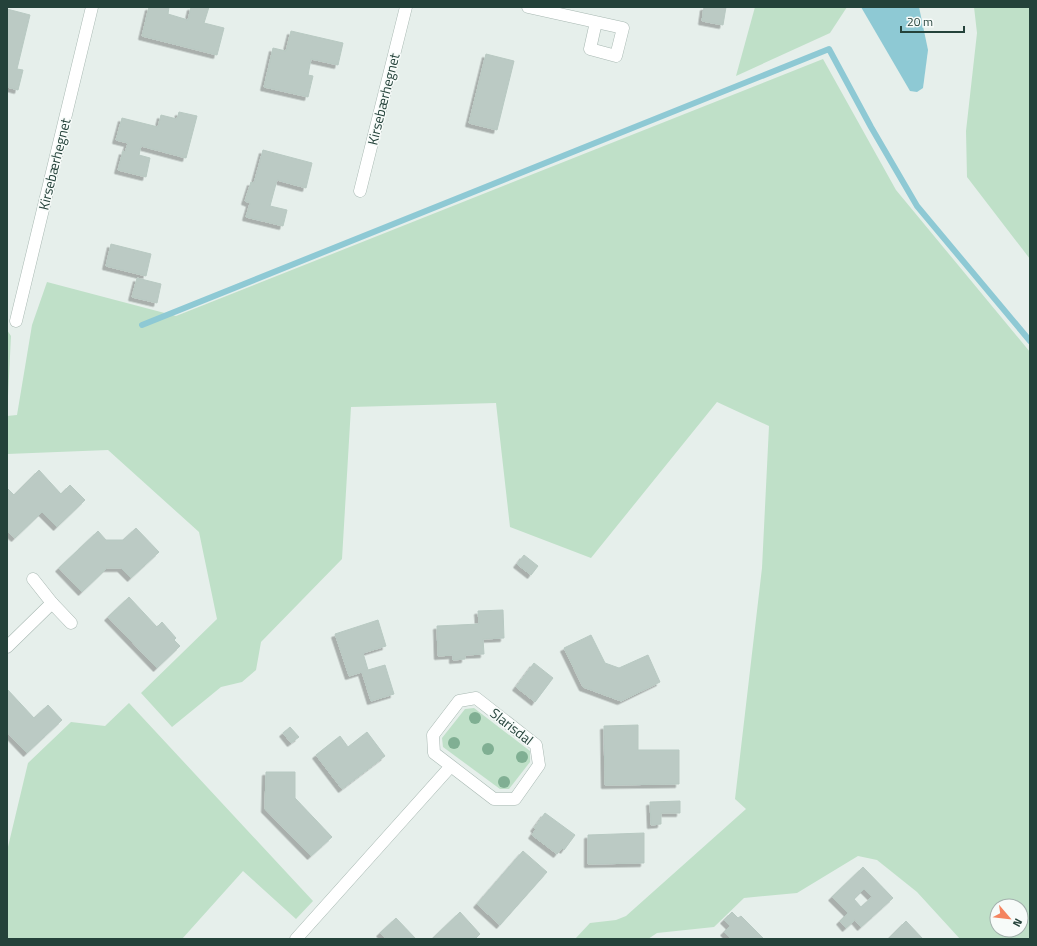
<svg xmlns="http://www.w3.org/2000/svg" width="1037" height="946" viewBox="0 0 1037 946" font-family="'Titillium Web',sans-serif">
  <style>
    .green { fill: #bfe0c8; fill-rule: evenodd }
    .water { fill: #8ec9d4 }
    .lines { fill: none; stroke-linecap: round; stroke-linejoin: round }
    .stream { stroke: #8ec9d4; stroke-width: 6 }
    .building { fill: #bbcac4; stroke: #b8c9c2; fill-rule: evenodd; filter: url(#shadow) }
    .street-casing { stroke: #a8b8b2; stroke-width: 13 }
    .street { stroke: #fff; stroke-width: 12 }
    .tree { fill: #80af93 }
    .labels { text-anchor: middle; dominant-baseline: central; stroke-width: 3; stroke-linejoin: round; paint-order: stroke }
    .street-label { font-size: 14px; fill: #24423a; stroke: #f7fbf9 }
  </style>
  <defs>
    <filter id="shadow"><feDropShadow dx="-3.5" dy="3.5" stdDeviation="0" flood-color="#0004"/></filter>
  </defs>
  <rect width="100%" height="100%" fill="#e6efeb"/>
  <g class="green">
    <path d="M755,7h92l-17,26 -94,43z"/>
    <path d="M974,7h56v252l-63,-82 -1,-46 11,-98z"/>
    <path d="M823,59l73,131 134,162v587h-70l-43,-47 -40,-32 -19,-4 -61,37 -53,5 -30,29 -57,6 -9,6h-73l15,-16 26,-3 10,-4 120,-107 -11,-10 27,-231 7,-142 -52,-24 -126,156 -81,-31 -14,-124 -145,4 -9,152 -81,83 -5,28 -14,12 -21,5 -49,40 -31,-34 76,-74 -18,-87 -91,-82 -101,4v-124l4,6 -4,80 10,-1 15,-90 15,-43 129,34zM997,906h24v24h-24z"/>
    <path d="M129,703l184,198 -17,18 -53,-48 -61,68h-175v-88l21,-88 43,-41 34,4z"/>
    <path d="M474,708l56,43v11l-21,27h-9l-57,-42 -1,-9 23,-29z"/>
  </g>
  <path class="water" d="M861,7h58l9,43 -5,38 -6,4 -7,-1z"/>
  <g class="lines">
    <path class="stream" d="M142,325l687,-276 42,78 46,79 113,135"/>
  </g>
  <g class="building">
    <path d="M149,7h20l-1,7 20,6 3,-13h18l-5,16 20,5 -7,27 -75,-19z"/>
    <path d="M704,7h22l-3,18 -21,-4z"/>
    <path d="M7,9l23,6 -13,54 6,1 -5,20 -11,-3z"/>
    <path d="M291,31l52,12 -5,22 -27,-6 -3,16 5,1 -5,21 -44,-10 9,-39 13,3z"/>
    <path d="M486,54l28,7 -17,69 -28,-7z"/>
    <path d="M179,112l18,4 -11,42 -45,-12 -2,9 11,3 -4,19 -28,-7 5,-19 2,1 3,-9 -12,-3 6,-22 36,9 3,-12 16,4z"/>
    <path d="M263,150l49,13 -6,25 -29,-8 -7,26 17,4 -4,16 -37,-9 4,-14 -5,-2 6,-19 3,1z"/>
    <path d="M111,244l40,10 -5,22 -40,-10z"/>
    <path d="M137,278l24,6 -4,19 -25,-6z"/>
    <path d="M39,470l22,24 9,-9 15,15 -28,27 -15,-15 -27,26 -8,-7v-43l7,7z"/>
    <path d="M136,528l23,24 -28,26 -10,-10h-14l-25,24 -23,-24 39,-37 8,9h17z"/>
    <path d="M524,555l14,11 -7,9 -14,-11z"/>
    <path d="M129,597l28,30 5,-5 14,16 -2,2 6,6 -23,22 -49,-51z"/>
    <path d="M503,610l1,28 -21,1 1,15 -19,1v4l-12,1v-5l-15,1 -1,-30 42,-2 -1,-13z"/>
    <path d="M378,620l8,26 -23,7 5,17 17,-5 9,29 -23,7 -9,-29 -13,4 -14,-42z"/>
    <path d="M591,635l14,28 14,5 29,-13 12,27 -39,19 -38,-14 -19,-39z"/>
    <path d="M534,663l19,15 -18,24 -19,-15z"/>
    <path d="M7,689l27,29 14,-13 14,15 -35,33 -20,-21z"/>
    <path d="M638,725v25h41v34l-74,1 -1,-59z"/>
    <path d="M290,727l9,10 -8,6 -8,-10z"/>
    <path d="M367,732l18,24 -43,33 -26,-34 24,-19 8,11z"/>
    <path d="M266,772h29v26l37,39 -21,19 -46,-47z"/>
    <path d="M680,801v12h-19v11l-10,1 -1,-23z"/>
    <path d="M545,813l30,22 -11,15 -2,-2 -5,6 -25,-19 4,-6 -2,-1z"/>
    <path d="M644,833v30l-56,1v-29z"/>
    <path d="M523,851l24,21 -47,53 -23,-21z"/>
    <path d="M863,867l30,31 -32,29 -6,-7 -9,8 -6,-7 8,-8 -16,-16zM864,889l8,8 -11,10 -7,-8z"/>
    <path d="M460,912l20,22 -5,5h-43z"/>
    <path d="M732,912l6,6 3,-2 23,23h-33l-7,-7 6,-6 -6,-6z"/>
    <path d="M396,918l20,21h-29l-7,-6z"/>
    <path d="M906,921l17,18h-35z"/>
  </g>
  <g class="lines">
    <defs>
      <g id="street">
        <path d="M528,7l95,21 -7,28 -26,-7 6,-27"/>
        <path d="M360,191l46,-184"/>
        <path d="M16,321l76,-314"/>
        <path d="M33,579l19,24 19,20"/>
        <path d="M7,647l45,-44"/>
        <path d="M296,939l155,-173 43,33h21l24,-34 -3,-20 -60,-47 -17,3 -26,34 1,18 17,13"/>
      </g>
    </defs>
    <use href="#street" class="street-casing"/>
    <use href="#street" class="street"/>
  </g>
  <g class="tree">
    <circle cx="475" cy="718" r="6"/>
    <circle cx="454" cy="743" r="6"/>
    <circle cx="488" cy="749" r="6"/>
    <circle cx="522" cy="757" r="6"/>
    <circle cx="504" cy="782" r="6"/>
  </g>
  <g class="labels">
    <g class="street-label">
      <text transform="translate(383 99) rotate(-76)">Kirsebærhegnet</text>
      <text transform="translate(54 164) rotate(-76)">Kirsebærhegnet</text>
      <text transform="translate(512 726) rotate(38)">Slarisdal</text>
    </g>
  </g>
  <rect width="1037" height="946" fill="none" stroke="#24423a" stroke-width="16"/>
  <g transform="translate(1009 918) rotate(118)"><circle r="19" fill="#f7fbf9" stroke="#a3b1ad"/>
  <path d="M0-3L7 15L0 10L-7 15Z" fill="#f4845f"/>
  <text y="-6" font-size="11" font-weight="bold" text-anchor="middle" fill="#24423a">N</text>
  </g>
  <path d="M901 26v6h63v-6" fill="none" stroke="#24423a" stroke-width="2"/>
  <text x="907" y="26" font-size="12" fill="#24423a" stroke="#f7fbf9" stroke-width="3" paint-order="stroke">20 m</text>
</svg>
